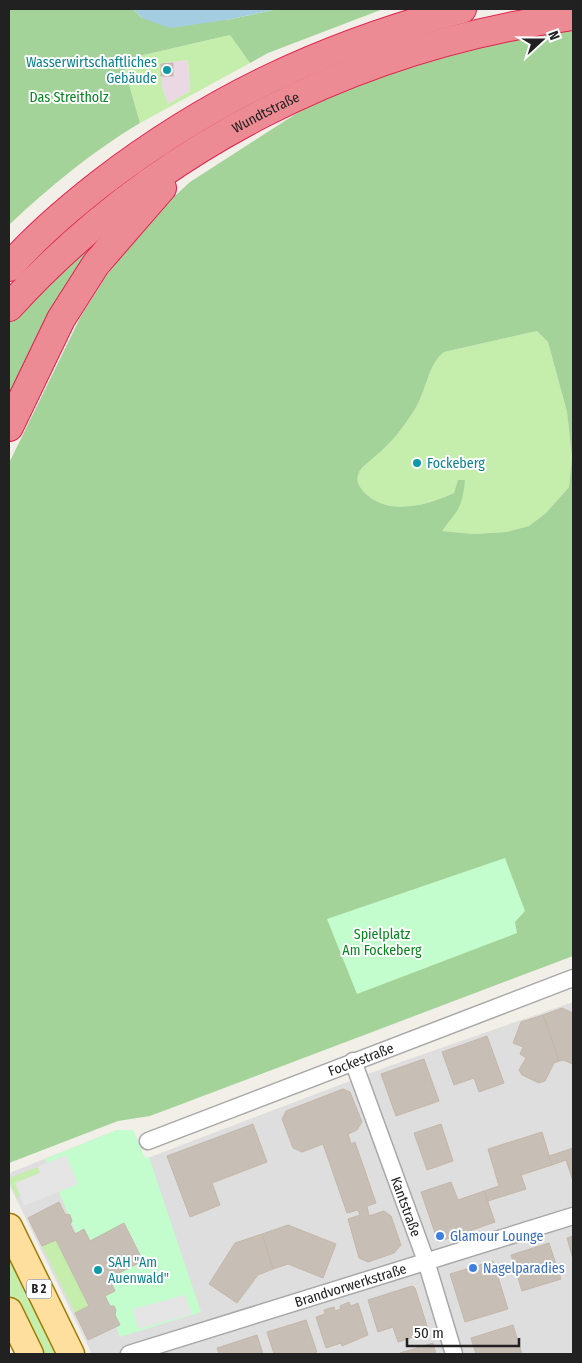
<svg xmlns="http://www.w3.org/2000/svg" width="582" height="1363" viewBox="0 0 582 1363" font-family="'Fira Sans Condensed',sans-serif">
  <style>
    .residential { fill: #dfdede }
    .industrial { fill: #ebd8e5 }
    .grass { fill: #c5edab; fill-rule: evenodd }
    .forest { fill: #a4d39a; fill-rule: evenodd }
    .park { fill: #c3fccd }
    .parking { fill: #e5e5e5 }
    .water { fill: #a5cde1 }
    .building { fill: #c7beb6; stroke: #c4b7a8 }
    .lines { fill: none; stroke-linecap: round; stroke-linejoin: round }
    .street-casing { stroke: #a8a8a8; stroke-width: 19 }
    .primary-casing { stroke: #9d7a00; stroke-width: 29 }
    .highway-casing { stroke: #e41f4e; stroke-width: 30 }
    .street { stroke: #fff; stroke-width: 16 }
    .primary { stroke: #ffdf9e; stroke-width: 26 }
    .highway { stroke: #ec8b93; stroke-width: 28 }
    .culture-dot { fill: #0f9aa8; stroke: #fff; stroke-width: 2 }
    .shop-dot { fill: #3f7fe0; stroke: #fff; stroke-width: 2 }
    .labels { text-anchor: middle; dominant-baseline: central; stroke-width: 4; stroke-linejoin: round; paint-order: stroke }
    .shield { fill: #fff; stroke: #646464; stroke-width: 1 }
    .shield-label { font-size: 12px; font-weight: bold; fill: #212121 }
    .culture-label { font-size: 14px; fill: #0d838f; stroke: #fff; text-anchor: start }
    .park-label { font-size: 14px; fill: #06871e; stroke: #fff }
    .street-label { font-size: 14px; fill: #212121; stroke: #fff }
    .shop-label { font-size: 14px; fill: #366cbe; stroke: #fff; text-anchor: start }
  </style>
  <rect width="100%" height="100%" fill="#f1efe7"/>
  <path class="residential" d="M573,1002v352h-481l-83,-170v-8l3,-4 105,-42h16l12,29 247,-94z"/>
  <path class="industrial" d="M188,60l2,31 -22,13 -6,-17 -1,-24z"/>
  <g class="grass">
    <path d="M230,35l20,28 -110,60 -18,-63zM188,60l2,31 -22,13 -6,-17 -1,-24z"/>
    <path d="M537,331l11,11 19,70 5,45 -3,30 -23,26 -17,13 -23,6 -33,2 -32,-3 13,-38c-26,12 -67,24 -90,-1 -4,-5 -8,-10 -6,-17 2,-7 10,-12 15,-17 18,-14 30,-30 42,-49 11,-17 13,-45 29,-57z"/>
    <path d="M38,1167l2,6 -25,10 5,12 -3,3 -8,-17 3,-4z"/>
    <path d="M56,1240l33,66 -14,7 -33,-67z"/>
    <path d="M9,1248l51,102 -9,4h-12l-30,-61z"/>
  </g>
  <g class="forest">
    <path d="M9,9h124l9,9 84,2 52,-11h105l-115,44 -18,10 -20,-28 -108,25 18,63c-47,28 -91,64 -131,102z"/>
    <path d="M573,28v928l-423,160 -32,5 -109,42v-700l72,-147 29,-46 31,-43 49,-45 126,-81 86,-34 71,-20zM537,331l11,11 19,70 5,45 -3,30 -23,26 -17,13 -23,6 -33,2 -31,-3c16,-22 20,-21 23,-51h-7l-4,13c-26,12 -67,24 -90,-1 -4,-5 -8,-10 -6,-17 2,-7 10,-12 15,-17 18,-14 30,-30 42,-49 11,-17 13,-45 29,-57z"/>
    <path d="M140,201l-131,212v-90l21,-22z"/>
  </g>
  <g class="park">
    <path d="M505,858l20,53 -10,11 2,11 -160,61 -30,-75z"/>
    <path d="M117,1130h16l12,28 4,-1 52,155 -81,25 -75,-178z"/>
  </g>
  <g class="parking">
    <path d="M66,1155l12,29 -54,22 -9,-23 25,-10 -2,-6z"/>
    <path d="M185,1295l7,19 -54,15 -5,-20z"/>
  </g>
  <path class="water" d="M133,9h145l-52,11 -56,8 -28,-10z"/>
  <g class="building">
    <path d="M173,63v13h-12v-12z"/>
    <path d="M562,1008l11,5v51l-10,-4 -4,1 -16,-46z"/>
    <path d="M543,1015l16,46 -5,2 -9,18 -6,2 -17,-8 -3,-5 7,-12 -6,-4 3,-7 -10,-4 8,-21z"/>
    <path d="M487,1036l17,47 -25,9 -5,-14 -20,7 -12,-33z"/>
    <path d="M424,1059l15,42 -43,15 -15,-42z"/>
    <path d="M343,1089l7,3 12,30 -5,8 -9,4 3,10 4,-2 21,61 -9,3 2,10 15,-5 7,5 10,29 -7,8 -26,9 -9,-4 -11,-39 12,-4 -2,-5 -11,3 -24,-69 -21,8 -9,-4 -11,-29 4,-8z"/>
    <path d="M253,1124l14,38 -55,21 8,22 -30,12 -23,-61z"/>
    <path d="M441,1124l12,37 -26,9 -13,-37z"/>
    <path d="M542,1132l10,33 -31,10 5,14 -38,12 -4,-10 15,-5 -11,-37z"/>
    <path d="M573,1148v33l-7,-21 -14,5 -3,-9z"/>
    <path d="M451,1182l7,18 26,-9 11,31 -57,20 -17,-50z"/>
    <path d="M59,1202l6,12 5,1 2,6 -2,3 5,10 9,-5 6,12 34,-18 19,38 -34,17 6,13 -10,5 5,10h4l2,4 -1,5 5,10 -32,15 -13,-27 14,-7 -33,-66 -14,6 -14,-28z"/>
    <path d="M288,1225l48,19 -13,34 -35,-14 -15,5 -11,-35z"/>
    <path d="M262,1234l11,35 -15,6 -21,28 -28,-19 26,-41z"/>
    <path d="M573,1236v23l-6,-21z"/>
    <path d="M549,1243l12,36 -39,12 -11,-36z"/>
    <path d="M493,1261l15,48 -43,13 -15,-48z"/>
    <path d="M412,1286l3,2 14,44 -31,10 -5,-15 -15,5 -10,-32z"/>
    <path d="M349,1302l2,4 7,-3 10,32 -26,11 -1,-3 -15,5 -10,-31 9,-3 -1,-4 10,-3 1,4 6,-2 -1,-3z"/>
    <path d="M306,1320l11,32 -7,2h-36l-7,-22z"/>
    <path d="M513,1325l9,29h-46l-5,-16z"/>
    <path d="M257,1335l6,19h-44l-2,-6z"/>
    <path d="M433,1343l3,11h-36v-1z"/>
  </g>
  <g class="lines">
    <defs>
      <g id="street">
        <path id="s1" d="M353,1061l73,200 28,93"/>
        <path id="s2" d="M148,1141l425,-163"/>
        <path id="s3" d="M129,1354l444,-138"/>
      </g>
      <g id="primary">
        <path d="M9,1227l62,127"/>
        <path d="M9,1311l21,43"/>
      </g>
      <g id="highway">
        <path d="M9,267c27,-31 60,-59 92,-84 112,-86 226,-138 361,-174"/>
        <path id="s4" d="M9,307c148,-162 347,-261 564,-291"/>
        <path d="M9,427l52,-108 35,-55 66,-76"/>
      </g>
    </defs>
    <use href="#street" class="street-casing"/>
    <use href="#primary" class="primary-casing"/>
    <use href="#highway" class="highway-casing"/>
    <use href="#street" class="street"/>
    <use href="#primary" class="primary"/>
    <use href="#highway" class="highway"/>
  </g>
  <g class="culture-dot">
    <circle cx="167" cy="70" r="5"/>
    <circle cx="417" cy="463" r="5"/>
    <circle cx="98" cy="1270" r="5"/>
  </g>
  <g class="shop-dot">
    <circle cx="440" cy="1236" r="5"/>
    <circle cx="473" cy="1268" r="5"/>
  </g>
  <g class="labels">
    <rect class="shield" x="26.5" y="1279.5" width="25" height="19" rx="4"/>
    <g class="shield-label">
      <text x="39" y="1289">B 2</text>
    </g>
    <g class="culture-label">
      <text x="157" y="62" text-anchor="end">Wasserwirtschaftliches<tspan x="157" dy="16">Gebäude</tspan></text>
      <text x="427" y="463">Fockeberg</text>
      <text x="108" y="1262">SAH "Am<tspan x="108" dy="16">Auenwald"</tspan></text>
    </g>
    <g class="park-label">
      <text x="69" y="97">Das Streitholz</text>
      <text x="382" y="934">Spielplatz<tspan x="382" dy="16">Am Fockeberg</tspan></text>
    </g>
    <g class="street-label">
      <text stroke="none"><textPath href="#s4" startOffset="324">Wundtstraße</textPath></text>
      <text stroke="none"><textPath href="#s2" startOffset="228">Fockestraße</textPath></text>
      <text stroke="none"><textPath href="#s1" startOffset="155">Kantstraße</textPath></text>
      <text stroke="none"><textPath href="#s3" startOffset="232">Brandvorwerkstraße</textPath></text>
    </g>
    <g class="shop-label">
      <text x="450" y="1236">Glamour Lounge</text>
      <text x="483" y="1268">Nagelparadies</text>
    </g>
  </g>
  <rect width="582" height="1363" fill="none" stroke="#212121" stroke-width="20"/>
  <g transform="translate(542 40) rotate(69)" stroke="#ffffff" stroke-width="4" paint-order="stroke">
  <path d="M0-4L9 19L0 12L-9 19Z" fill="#212121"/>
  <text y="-8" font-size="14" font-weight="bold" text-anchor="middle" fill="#212121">N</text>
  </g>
  <path d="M407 1338v8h112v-8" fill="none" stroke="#212121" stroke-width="2.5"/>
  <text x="414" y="1338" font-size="15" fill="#212121" stroke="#ffffff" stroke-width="4" paint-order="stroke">50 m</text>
</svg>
